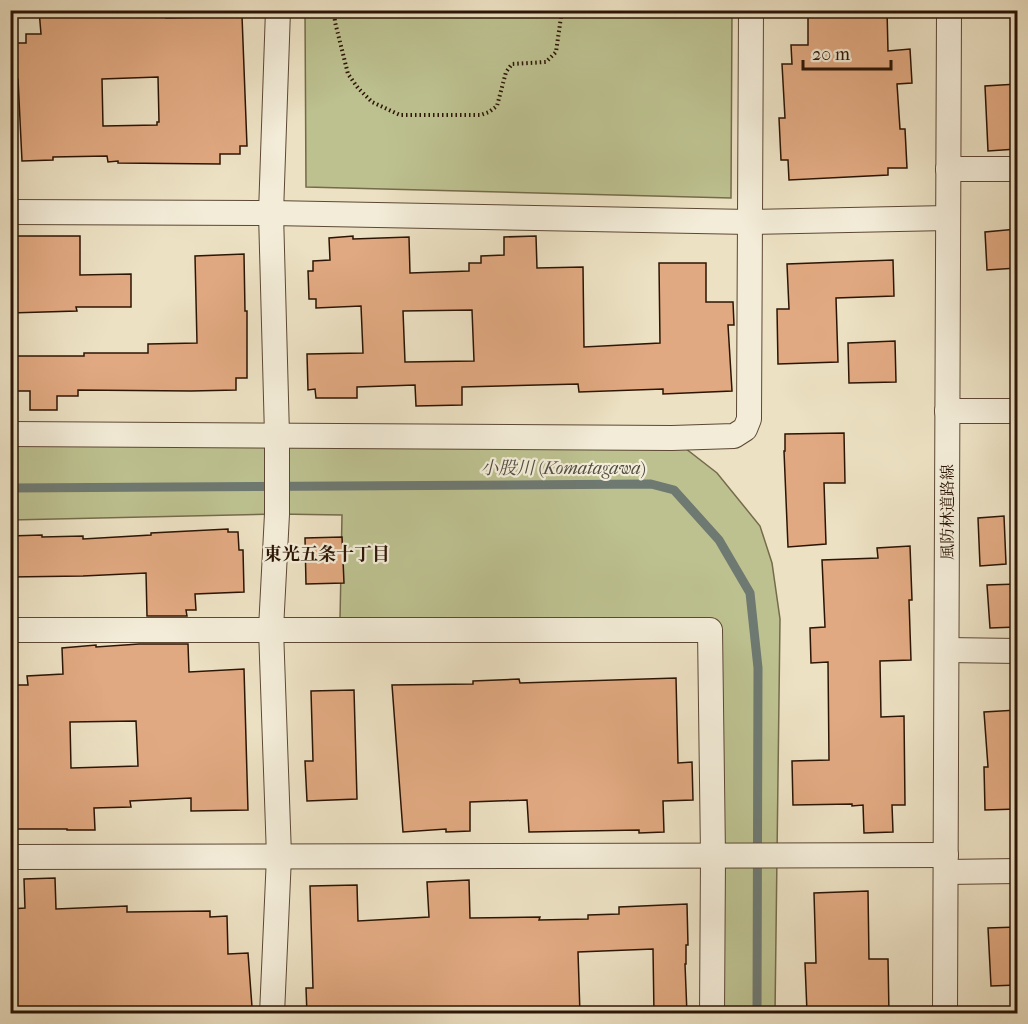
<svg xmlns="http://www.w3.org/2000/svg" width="1028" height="1024" viewBox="0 0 1028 1024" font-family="'IM FELL French Canon','Noto Serif JP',serif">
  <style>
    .green { fill: #bdc190; stroke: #746b4a; stroke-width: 1.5 }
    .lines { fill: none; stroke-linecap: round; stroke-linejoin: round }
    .stream { stroke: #6e7971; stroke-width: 9 }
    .building { fill: #e1a981; stroke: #2c1505; stroke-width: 1.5; fill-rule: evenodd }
    .street-casing { stroke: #5c4834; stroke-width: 26 }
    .path { stroke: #2c1505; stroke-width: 4; stroke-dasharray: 1.5 3; stroke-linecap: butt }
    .street { stroke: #f3ecd8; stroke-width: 24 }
    .labels { text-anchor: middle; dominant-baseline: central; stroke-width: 4.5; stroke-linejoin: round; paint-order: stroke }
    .street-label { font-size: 16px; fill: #2c1505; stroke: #f3ecd8 }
    .water-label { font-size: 18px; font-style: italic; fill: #524f44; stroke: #f3ecd8 }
    .neighbourhood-label { font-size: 18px; font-weight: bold; fill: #2c1505; stroke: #f3ecd8 }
  </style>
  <rect width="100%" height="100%" fill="#ece1c3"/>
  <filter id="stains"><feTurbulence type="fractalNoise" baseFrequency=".00333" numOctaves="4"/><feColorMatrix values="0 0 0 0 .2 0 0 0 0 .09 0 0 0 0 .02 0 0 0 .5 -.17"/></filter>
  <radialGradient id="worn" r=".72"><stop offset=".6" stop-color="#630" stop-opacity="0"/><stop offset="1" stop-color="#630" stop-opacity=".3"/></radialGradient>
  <g class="green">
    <path d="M305,11h427l-1,187 -425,-11z"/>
    <path d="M10,434l662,4 45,35 43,53 12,37 8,56 -5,394h-52l-3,-387 -380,-6 2,-105 -65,-1 -266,6z"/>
  </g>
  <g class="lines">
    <path class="stream" d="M10,488l641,-4 23,6 45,50 31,53 8,75 -1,346"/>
  </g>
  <g class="building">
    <path d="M39,10h127v8l76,-2 5,130h-7v8h-20v10l-102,-1v-2l-10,1 -1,-6 -54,1v3l-31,1 -4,-82h-8v-36h16v-9h15zM158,77l1,45h-2v3l-54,1 -1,-47z"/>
    <path d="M850,10h37l1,41 22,-2 2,34 -15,1 3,45h5l2,39h-19v7l-99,5 -1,-20h-7l-2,-42h6l-3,-54h10l-1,-19h17v-28l42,-1z"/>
    <path d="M1017,84v65l-29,2 -3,-65z"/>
    <path d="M1017,229v39l-30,2 -2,-38z"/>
    <path d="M10,236h70v39l51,-1v33h-55l1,4 -67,2z"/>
    <path d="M353,236v3l56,-2 1,36 59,-2v-8h12v-7l23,-1v-18l32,-1 1,32 46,-1 1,80 76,-4 -1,-80h47v39h27l1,23h-6l4,66 -69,3v-5l-84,3 -1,-8 -116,3v18l-46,1 -1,-21 -58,2v11h-41l-1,-9 -7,1 -1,-36 56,-1 -2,-47 -45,2v-9h-7l-1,-28h5v-10l17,-1 -1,-22zM472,310l2,51 -69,1 -2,-51z"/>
    <path d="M244,254l1,57h2v67h-11v12l-45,1 -113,-1v6h-21v14h-27v-19h-20v-35h74v-3h64v-9l49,-1 -2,-87z"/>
    <path d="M893,260l1,36 -58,2 2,64 -60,2 -1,-55h12l-2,-45z"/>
    <path d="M895,341l1,41 -47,1 -1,-40z"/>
    <path d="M844,433l1,50h-21l2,61 -38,3 -4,-96h1v-17z"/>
    <path d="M1004,516l2,48 -26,2 -2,-48z"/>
    <path d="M228,529v3h10l1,18h4l1,42 -49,2 1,16h-10l1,6h-40l-1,-43 -63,3 -73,1v-41l32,-1v2l41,-1v3l68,-4v-2z"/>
    <path d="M342,537l2,46 -38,1 -1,-46z"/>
    <path d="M910,546l2,54h-3l2,60 -31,1 1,56 23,-1 1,89h-13l1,27 -29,1 -1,-28 -11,1v-2l-59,1 -1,-44 37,-1 -1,-98 -17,1 -1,-35 15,-1 -3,-67 56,-2 -1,-10z"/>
    <path d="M1017,584v43l-27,1 -3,-43z"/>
    <path d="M139,644h49l1,28 55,-3 4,141 -57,1v-13l-61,3 1,6 -37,1 1,22h-28v-1h-57v-144h18l-1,-9 36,-2 -1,-26 34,-3v2zM136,721l2,45 -67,2 -1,-46z"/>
    <path d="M676,678l2,85 14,-1 1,38 -30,1 1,31 -25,1v-3l-110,2 -2,-32 -57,2v29l-24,1v-3l-43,3 -11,-147 81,-1v-3l46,-2 1,4z"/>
    <path d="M354,690l3,109 -50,2 -2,-40h8l-2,-70z"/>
    <path d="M1017,710v99l-32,1 -1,-43h4l-4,-55z"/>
    <path d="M55,878l1,31 71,-3v6l83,-1v6l17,-1 1,38 20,-1 4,54 -19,2v5h-223v-105l15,-1 -1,-29z"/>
    <path d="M469,880l1,38 70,-1 -1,3 49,-1v-4l31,-1v-7l68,-3 1,41h-2v19h-1l2,50h-33l-1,-65 -75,3 2,62h-273l-1,-26h7l-3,-102 47,-1 1,36 71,-4 -2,-35z"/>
    <path d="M868,891l1,68h19l1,55h-44v-3l-38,1 -2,-49h11l-2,-70z"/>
    <path d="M1017,927v58l-26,1 -3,-58z"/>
  </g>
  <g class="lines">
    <defs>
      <g id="street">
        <path d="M948,169h70"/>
        <path d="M10,212l261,1 479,9 198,-4"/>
        <path d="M947,411h71"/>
        <path d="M10,434l662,4 62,-2 11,-7 4,-10 2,-409"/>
        <path d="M10,630h700l3,226 -1,158"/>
        <path d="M947,650l71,1"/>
        <path d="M10,857l936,-2"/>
        <path d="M946,872l72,-1"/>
        <path d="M272,1014l7,-158 -8,-227 6,-115v-79l-6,-222 7,-203"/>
        <path d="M945,1014l4,-1004"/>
      </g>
    </defs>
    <use href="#street" class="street-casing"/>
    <path class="path" d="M334,10l1,12 13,52 10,14 14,14 28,13h81l8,-3 8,-6 9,-34 6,-8 34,-2 10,-10 6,-42"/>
    <use href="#street" class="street"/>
  </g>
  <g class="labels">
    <g class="street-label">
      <text transform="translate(947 512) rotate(-90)">風防林道路線</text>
    </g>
    <g class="water-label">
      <text x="563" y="468">小股川 (Komatagawa)</text>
    </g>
    <g class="neighbourhood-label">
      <text x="327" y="554">東光五条十丁目</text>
    </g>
  </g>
  <rect width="1028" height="1024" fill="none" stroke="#ece1c3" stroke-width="36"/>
  <rect x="12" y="12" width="1004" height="1000" fill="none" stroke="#2c1505" stroke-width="3"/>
  <rect x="18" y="18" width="992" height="988" fill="none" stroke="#2c1505" stroke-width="1.5"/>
  <path d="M803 60v9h88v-9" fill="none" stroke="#2c1505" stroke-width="3"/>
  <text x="812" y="60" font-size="18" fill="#2c1505" stroke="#f3ecd8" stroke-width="4.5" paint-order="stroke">20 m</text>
  <rect width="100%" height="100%" filter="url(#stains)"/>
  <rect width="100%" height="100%" fill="url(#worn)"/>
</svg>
